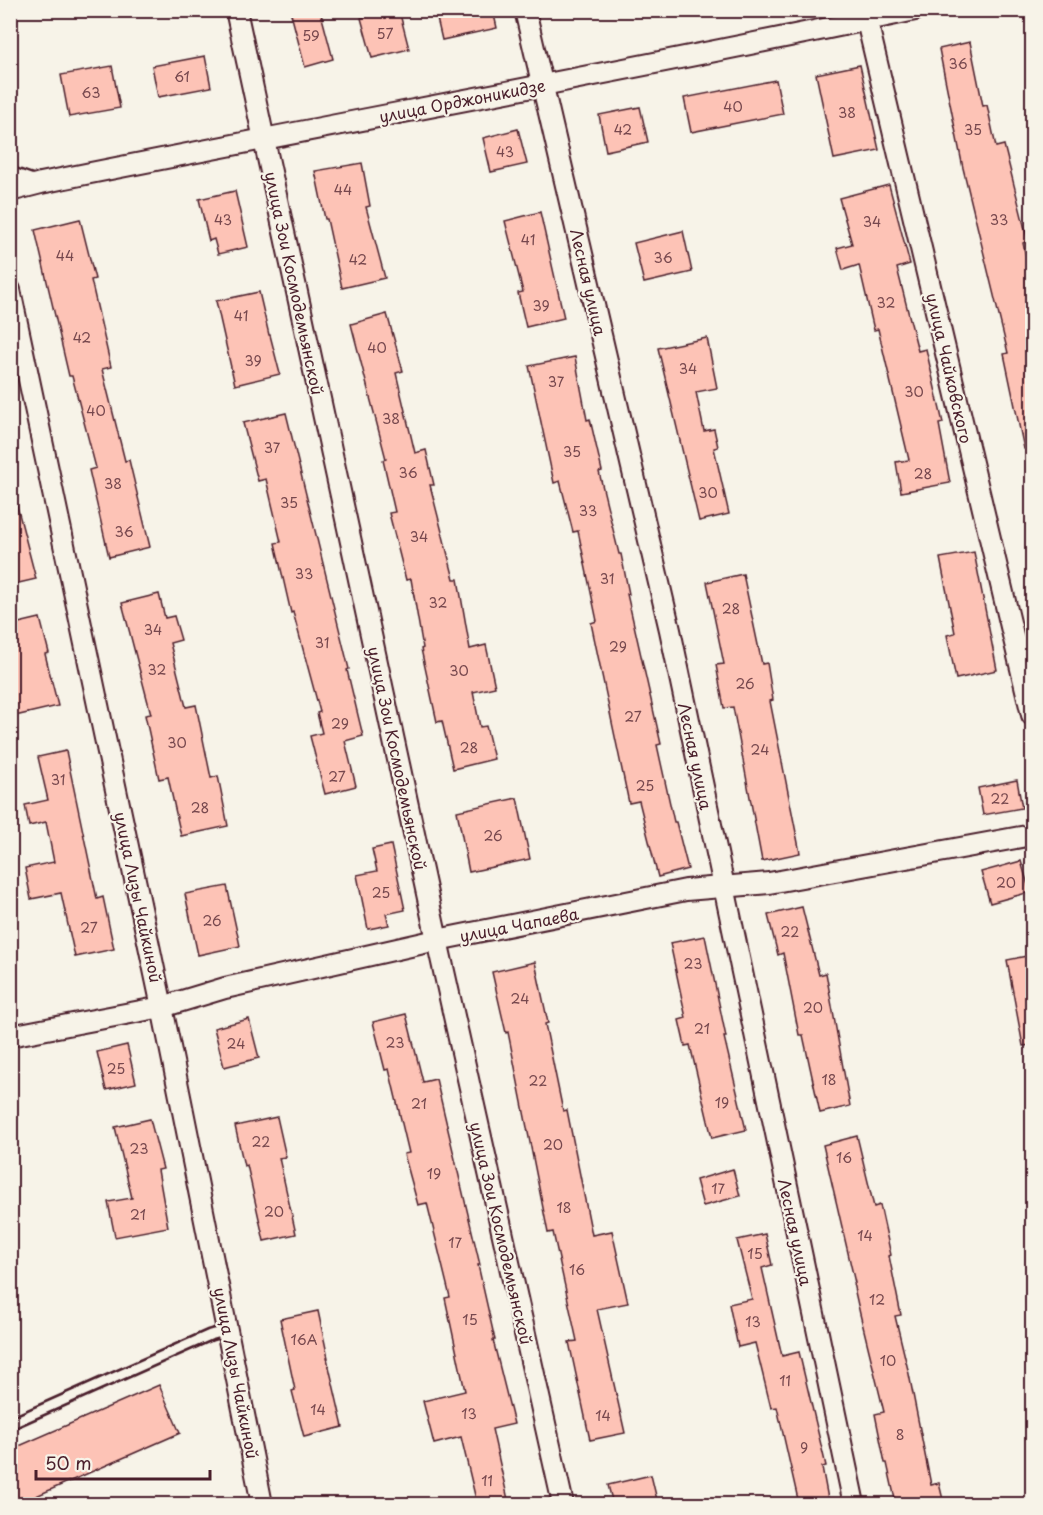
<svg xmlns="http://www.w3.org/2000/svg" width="1043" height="1515" viewBox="0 0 1043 1515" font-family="'Playpen Sans',sans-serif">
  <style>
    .building { fill: #fdc3b6; stroke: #4a1f2b; stroke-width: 1.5 }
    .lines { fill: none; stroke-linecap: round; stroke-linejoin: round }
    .service-casing { stroke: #4a1f2b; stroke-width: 14 }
    .minor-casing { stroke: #4a1f2b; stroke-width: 24 }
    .service { stroke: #f7f3e8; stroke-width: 9 }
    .minor { stroke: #f7f3e8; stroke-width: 20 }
    .labels { text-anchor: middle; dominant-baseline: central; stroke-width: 4.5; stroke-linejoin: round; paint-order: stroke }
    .number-label { font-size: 14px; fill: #77484e }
    .street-label { font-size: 16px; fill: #4a1f2b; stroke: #f7f3e8 }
  </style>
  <rect width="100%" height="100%" fill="#f7f3e8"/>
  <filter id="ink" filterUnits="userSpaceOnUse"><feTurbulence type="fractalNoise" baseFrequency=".0167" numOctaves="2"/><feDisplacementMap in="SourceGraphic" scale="12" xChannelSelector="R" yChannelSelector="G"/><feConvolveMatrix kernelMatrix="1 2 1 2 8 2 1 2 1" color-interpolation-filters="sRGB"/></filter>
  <g filter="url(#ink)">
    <g class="building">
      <path d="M290,10h30l13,49 -28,8z"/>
      <path d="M388,10h11l10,39 -37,9 -11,-40z"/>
      <path d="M435,10h58l4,18 -55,12z"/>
      <path d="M970,42l13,64 4,-1 9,42 8,-2 24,96 -5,2 9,41v164l-8,1 -20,-95 4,-1 -45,-185 -24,-119z"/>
      <path d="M205,56l6,31 -53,10 -6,-31z"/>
      <path d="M860,65l19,85 -45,9 -18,-85z"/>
      <path d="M112,66l8,42 -51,9 -8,-42z"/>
      <path d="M776,80l7,34 -92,18 -7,-34z"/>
      <path d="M640,107l8,35 -42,9 -7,-36z"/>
      <path d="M518,129l9,35 -36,8 -8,-34z"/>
      <path d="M362,163l8,43 -4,1 19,71 -43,10 -15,-69h-2l-10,-48z"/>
      <path d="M889,185l21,79 -13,4 21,83 8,-2 17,74 -4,1 11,59 -49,9 -5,-30 13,-2 -31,-131 -4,1 -15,-65 -16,5 -6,-22 15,-4 -13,-46z"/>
      <path d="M235,191l13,56 -30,7 -4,-15 -5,2 -10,-42z"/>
      <path d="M540,212l24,106 -38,9 -8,-34 5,-1 -18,-71z"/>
      <path d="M80,219l15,60 -4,1 20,87 -9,2 23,92 4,-1 21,87 -41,10 -20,-87 7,-2 -24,-92h-3l-34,-146z"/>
      <path d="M683,231l9,41 -48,11 -10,-40z"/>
      <path d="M259,292l10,43h1l10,39 -45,11 -19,-84z"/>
      <path d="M387,314l16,57 -7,2 19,80 11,-3 8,35h-4l24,94h4l12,70 16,-4 9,42 -22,5 7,35 6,-1 8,33 -41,10 -11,-48 -5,1 -16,-73 2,-1 -12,-69 -5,1 -17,-67 6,-1 -12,-52 3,-1 -35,-135z"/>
      <path d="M707,338l10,50 -21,4 8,39 10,-2 4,18 -4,1 15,66 -30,7 -41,-173z"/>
      <path d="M575,357l12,63 3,-1 12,52 -3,1 20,82h2l8,40h-2l34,150 -4,1 17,77h2l12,47 -30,8 -19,-76 -10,2 -38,-180 6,-2 -19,-90 -5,1 -13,-51 -6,2 -25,-117z"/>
      <path d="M286,413l63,256 -2,1 16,66 -18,5 11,45 -31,8 -15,-58 12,-3 -5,-20 3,-1 -27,-100 -2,1 -16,-70 6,-1 -15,-63 -8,2 -15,-58z"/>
      <path d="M17,506l19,73 -26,6v-78z"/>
      <path d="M974,552l23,118 -41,9 -9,-44 8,-2 -15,-75z"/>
      <path d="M743,574l19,90 5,-1 6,37 -3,1 30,152 -38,8 -29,-154 -9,1 -8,-43 8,-1 -17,-82z"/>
      <path d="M159,594l6,24 9,-2 7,24 -11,3 16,64 10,-2 15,73 7,-2 10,50 -47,10 -13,-59 -9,2 -14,-64 6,-1 -29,-111z"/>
      <path d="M40,618l9,35 -4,1 13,52 -43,10 -5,-18v-73z"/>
      <path d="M66,751l31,148 6,-2 11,52 -39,8 -14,-64 -30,6 -6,-31 29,-6 -8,-40 -17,4 -4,-21 23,-5 -10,-43z"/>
      <path d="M1017,780l5,28 -39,7 -5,-27z"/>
      <path d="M517,798l13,61 -61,13 -12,-61z"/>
      <path d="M391,845l14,65 -19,4 3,11 -21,4 -11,-54 20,-4 -5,-22z"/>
      <path d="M1021,861l9,31 -40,11 -9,-31z"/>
      <path d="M227,886l13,60 -42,9 -13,-61z"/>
      <path d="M802,907l17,68 7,-2 24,133 -30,7 -17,-78h-4l-16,-82 -5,2 -10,-40z"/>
      <path d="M705,936l21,101h-2l22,93 -34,8 -22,-93 -5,1 -6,-26 7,-2 -16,-75z"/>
      <path d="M1032,955v90l-9,1 -16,-86z"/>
      <path d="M535,962l13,61 -3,1 18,87 4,-1 25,125 20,-4 16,72 -31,6 28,124 -35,7 -21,-98 8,-1 -24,-109 -5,1 -40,-201 -2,1 -14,-61z"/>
      <path d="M406,1014l17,68 13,-3 44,186h-2l17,75h-2l21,84 -22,5 17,75h-32l-16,-67 -27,7 -11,-43 42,-10 -20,-93 5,-1 -23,-94 -9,2 -14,-51 5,-1 -20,-84 -4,1 -12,-48z"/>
      <path d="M249,1019l10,39 -35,9 -10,-39z"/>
      <path d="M127,1045l9,38 -30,7 -9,-38z"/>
      <path d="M277,1117l9,40 -7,1 17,76 -32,7 -17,-76 -3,1 -9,-40z"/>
      <path d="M150,1119l13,50 -5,1 10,57 -53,10 -7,-35 24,-4 -17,-71z"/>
      <path d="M857,1136l17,71 6,-2 11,50 -2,1 12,59 -6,1 14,58 22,111 8,-2 5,21h-48l-9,-41h-2l-10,-49 9,-2 -24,-98 -7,-31h2l-32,-138z"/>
      <path d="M733,1169l7,27 -37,10 -7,-26z"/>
      <path d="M765,1234l7,31 -10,3 20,88 17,-4 27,114 -4,1 7,37h-30l-22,-97 -6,1 -16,-65 -17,4 -9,-43 23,-5 -15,-59z"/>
      <path d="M318,1311l10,47h-1l16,69 -39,10 -12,-46 3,-1 -15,-71z"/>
      <path d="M159,1385l21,48 -162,71h-8v-54z"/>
      <path d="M651,1475l7,29h-45l-5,-19z"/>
    </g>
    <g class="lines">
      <defs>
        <g id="service">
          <path d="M10,172l26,9"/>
          <path d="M10,1424l200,-89 18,-5"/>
        </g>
        <g id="minor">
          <path d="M236,10l201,930 126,564"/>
          <path d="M525,10l145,620 184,874"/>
          <path d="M867,21l165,694"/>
          <path d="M10,191l31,-8c291,-59 583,-111 874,-173"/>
          <path d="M10,290l152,717 100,497"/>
          <path d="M10,1036l152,-29 63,-19 212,-48 249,-50 83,-7 263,-48"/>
        </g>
      </defs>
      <use href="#service" class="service-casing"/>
      <use href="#minor" class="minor-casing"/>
      <use href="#service" class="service"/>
      <use href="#minor" class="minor"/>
    </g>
  </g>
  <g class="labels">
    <g class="number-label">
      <text x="385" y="33">57</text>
      <text x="311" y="35">59</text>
      <text x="958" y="63">36</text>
      <text x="182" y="76">61</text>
      <text x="91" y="92">63</text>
      <text x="733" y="106">40</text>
      <text x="847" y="112">38</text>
      <text x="623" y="129">42</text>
      <text x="973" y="129">35</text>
      <text x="505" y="151">43</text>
      <text x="343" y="189">44</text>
      <text x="223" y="219">43</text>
      <text x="999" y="219">33</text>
      <text x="872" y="221">34</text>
      <text x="528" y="239">41</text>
      <text x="65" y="255">44</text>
      <text x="663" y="257">36</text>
      <text x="358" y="259">42</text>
      <text x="886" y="302">32</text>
      <text x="541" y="305">39</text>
      <text x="241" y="315">41</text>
      <text x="82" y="337">42</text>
      <text x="377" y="347">40</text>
      <text x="253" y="360">39</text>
      <text x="688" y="368">34</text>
      <text x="556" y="381">37</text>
      <text x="914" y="391">30</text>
      <text x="96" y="410">40</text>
      <text x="391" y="418">38</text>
      <text x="272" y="447">37</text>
      <text x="572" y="451">35</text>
      <text x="408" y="472">36</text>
      <text x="923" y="473">28</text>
      <text x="113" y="483">38</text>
      <text x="708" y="492">30</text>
      <text x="289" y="502">35</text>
      <text x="588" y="510">33</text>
      <text x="124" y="531">36</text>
      <text x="419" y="536">34</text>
      <text x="304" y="573">33</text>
      <text x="607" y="578">31</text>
      <text x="438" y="602">32</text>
      <text x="731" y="608">28</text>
      <text x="153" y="629">34</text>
      <text x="322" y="642">31</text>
      <text x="618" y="646">29</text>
      <text x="157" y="669">32</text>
      <text x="459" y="670">30</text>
      <text x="745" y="683">26</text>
      <text x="633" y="716">27</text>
      <text x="340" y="723">29</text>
      <text x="177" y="742">30</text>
      <text x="469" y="747">28</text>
      <text x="760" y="749">24</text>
      <text x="337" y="776">27</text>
      <text x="58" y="779">31</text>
      <text x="645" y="785">25</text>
      <text x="1000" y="798">22</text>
      <text x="200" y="807">28</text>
      <text x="493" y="835">26</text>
      <text x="1006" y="882">20</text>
      <text x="381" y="892">25</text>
      <text x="212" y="920">26</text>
      <text x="89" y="927">27</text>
      <text x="790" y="931">22</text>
      <text x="693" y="963">23</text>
      <text x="520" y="998">24</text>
      <text x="813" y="1007">20</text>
      <text x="702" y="1028">21</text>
      <text x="395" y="1042">23</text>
      <text x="236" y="1043">24</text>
      <text x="116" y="1068">25</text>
      <text x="829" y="1079">18</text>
      <text x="538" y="1080">22</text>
      <text x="722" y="1102">19</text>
      <text x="419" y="1103">21</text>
      <text x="261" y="1141">22</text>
      <text x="553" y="1144">20</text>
      <text x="139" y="1148">23</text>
      <text x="844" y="1157">16</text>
      <text x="434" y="1173">19</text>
      <text x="718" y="1188">17</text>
      <text x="564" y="1207">18</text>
      <text x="274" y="1211">20</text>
      <text x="138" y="1214">21</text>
      <text x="865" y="1235">14</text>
      <text x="455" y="1242">17</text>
      <text x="755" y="1253">15</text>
      <text x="577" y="1269">16</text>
      <text x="877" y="1299">12</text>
      <text x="470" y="1319">15</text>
      <text x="753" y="1321">13</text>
      <text x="304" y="1339">16А</text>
      <text x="888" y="1360">10</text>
      <text x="785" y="1380">11</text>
      <text x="318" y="1409">14</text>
      <text x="469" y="1413">13</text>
      <text x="603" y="1415">14</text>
      <text x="900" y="1434">8</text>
      <text x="804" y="1447">9</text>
      <text x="487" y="1480">11</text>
    </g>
    <g class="street-label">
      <text transform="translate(462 100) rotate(-11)">улица Орджоникидзе</text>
      <text transform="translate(589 282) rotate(77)">Лесная улица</text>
      <text transform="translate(295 283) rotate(78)">улица Зои Космодемьянской</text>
      <text transform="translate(950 368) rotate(77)">улица Чайковского</text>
      <text transform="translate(696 756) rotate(78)">Лесная улица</text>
      <text transform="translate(398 758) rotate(78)">улица Зои Космодемьянской</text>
      <text transform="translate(139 897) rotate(78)">улица Лизы Чайкиной</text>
      <text transform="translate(519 924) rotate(-11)">улица Чапаева</text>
      <text transform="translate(796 1232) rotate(78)">Лесная улица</text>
      <text transform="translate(502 1233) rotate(77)">улица Зои Космодемьянской</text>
      <text transform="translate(237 1373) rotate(79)">улица Лизы Чайкиной</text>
    </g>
  </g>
  <rect width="1043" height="1515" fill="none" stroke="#f7f3e8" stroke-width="36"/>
  <rect x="18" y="18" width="1007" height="1479" fill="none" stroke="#4a1f2b" stroke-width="2" filter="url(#ink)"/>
  <path d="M36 1470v9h174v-9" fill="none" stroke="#4a1f2b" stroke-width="3"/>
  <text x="45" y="1470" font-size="18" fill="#4a1f2b" stroke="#f7f3e8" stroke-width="4.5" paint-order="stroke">50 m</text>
</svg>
